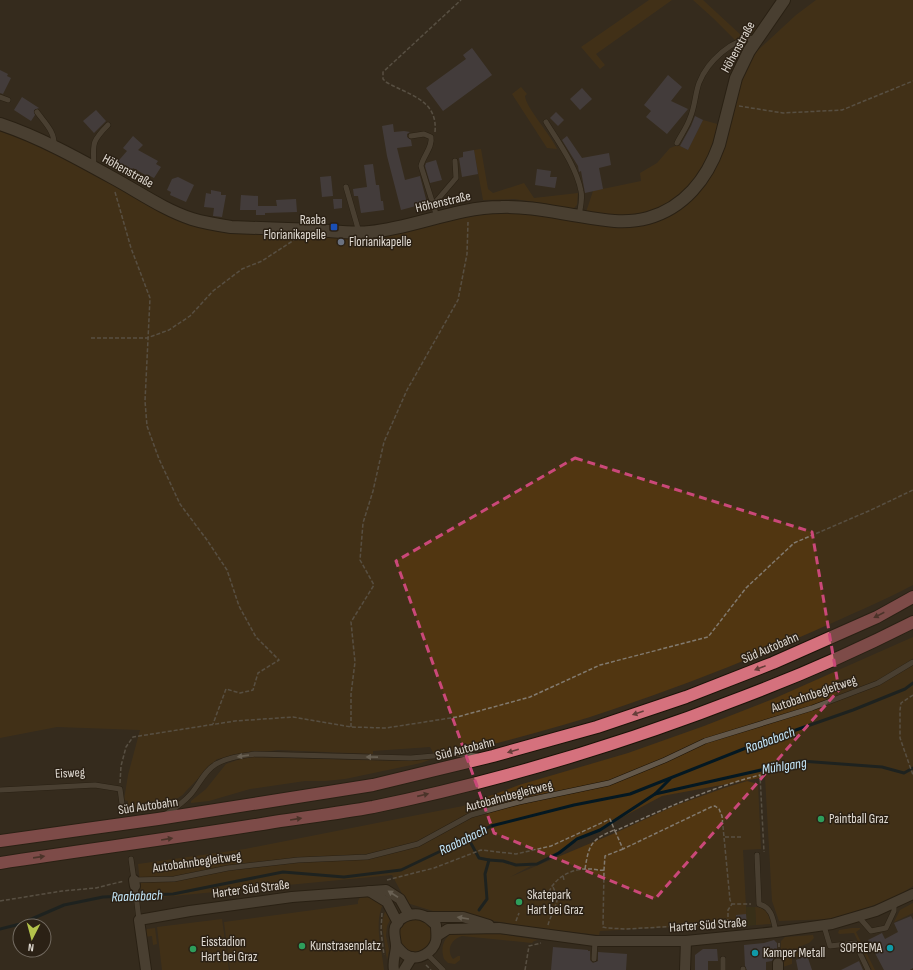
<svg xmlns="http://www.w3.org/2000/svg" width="913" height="970" viewBox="0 0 913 970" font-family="'Sofia Sans Condensed',sans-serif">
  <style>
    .green { fill: #513611 }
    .sand { fill: #3c3413 }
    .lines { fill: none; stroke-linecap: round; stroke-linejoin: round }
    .stream { stroke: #041822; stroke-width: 3 }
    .building { fill: #565160 }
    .service-casing { stroke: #1c1308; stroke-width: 6 }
    .minor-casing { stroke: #1c1308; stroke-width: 12 }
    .tertiary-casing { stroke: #1c1308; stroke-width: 14 }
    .motorway-casing { stroke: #1c1308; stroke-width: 14 }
    .path { stroke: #827a6f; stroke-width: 1.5; stroke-dasharray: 4 2; stroke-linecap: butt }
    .service { stroke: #63584a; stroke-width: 5 }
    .minor { stroke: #63584a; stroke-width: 10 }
    .tertiary { stroke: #63584a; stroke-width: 12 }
    .motorway { stroke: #d5717d; stroke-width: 12 }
    .oneway { fill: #663d39 }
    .oneway2 { fill: #a8a095 }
    .marked { fill: none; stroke: #ca4879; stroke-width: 3; stroke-dasharray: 8 5; stroke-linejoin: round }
    .transit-dot { fill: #1a4fb4; stroke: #2b2115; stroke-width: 1.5 }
    .worship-dot { fill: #6b7280; stroke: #2b2115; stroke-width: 1.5 }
    .leisure-dot { fill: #2e9e5b; stroke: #2b2115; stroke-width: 1.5 }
    .culture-dot { fill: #0f9aa8; stroke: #2b2115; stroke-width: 1.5 }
    .labels { text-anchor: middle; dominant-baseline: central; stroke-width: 3; stroke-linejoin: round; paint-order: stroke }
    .street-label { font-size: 13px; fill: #e0dad2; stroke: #2b2115 }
    .poi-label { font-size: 13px; fill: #e0dad2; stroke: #2b2115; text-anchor: start }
    .water-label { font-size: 14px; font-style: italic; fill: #c5e9fc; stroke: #2b2115 }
  </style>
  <rect width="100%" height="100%" fill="#352b1e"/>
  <g class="green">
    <path d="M649,0h23l-76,54 9,11 -5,4 -19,-22z"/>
    <path d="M693,0h10l40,37 14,-10 -8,10 -12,5 -24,-24z"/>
    <path d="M816,0h97v585c-32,17 -66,31 -99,46 -65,29 -132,55 -200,78 -58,20 -118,34 -177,50l-7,-12 -57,4v3l-95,-4 -61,9 -31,32c-8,11 -23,12 -35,18l-6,-2 -17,2v-8l-4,-1 4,-25 12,-45 -83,-3 -57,11v-607l32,12 93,45 45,24 108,22 66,4 157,-31 110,18 84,-29 45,-119 16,-25 40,-37z"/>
    <path d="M521,87l6,7 -2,2c1,12 26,39 32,53l-10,-1 -35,-54z"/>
    <path d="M703,120l18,5 -15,44 -34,34 -26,10 -15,2 -11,1 -34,-4 7,-21 48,-10 -1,-8 17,-10 13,-15 8,-3 10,5z"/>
    <path d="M481,149l7,40 5,4 31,-10 10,15 44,-5 -1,12 -4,4h-3l-27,-6 -29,-4 -31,1 -9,-50z"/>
    <path d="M913,637v249l-20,13 -62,20 -52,2 -7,-20 -7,-124 -103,19 -152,81 105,-44 59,-27 50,-18 23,-7 11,3 3,65 -18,1 4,76 -73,1 -74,4 -1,4 -62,-7 -104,-17 -26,-8 -15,-28 -250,24 -4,-35 107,-15 218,-43 56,-21 109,-32 76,-27 69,-27z"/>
    <path d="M246,757l150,4 36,-2 -11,4 -76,16 -20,2h-20l-55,8 -41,12 -18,2v-2l15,-12 20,-25z"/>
    <path d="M368,896l16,6c-11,21 -2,46 0,68h-154l-6,-48 134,-18v-3l2,-4z"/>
    <path d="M913,903v10l-19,9 6,-12z"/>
    <path d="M387,905l4,13 -4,8 -1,10 3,14 -2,10 -5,-35 1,-7z"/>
    <path d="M755,907c11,0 14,7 16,17l-15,1z"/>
    <circle cx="416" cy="935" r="17"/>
    <path d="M222,919l7,51h-67l-5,-43z"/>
    <path d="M155,928l2,16 -4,1 -1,-9 -7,1 -1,-4 3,-4z"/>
    <path d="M852,928h8v1l-4,3 19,38h-3l-18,-37 -14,1 -2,-1 1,-3z"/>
    <path d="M481,931l57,9 -4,1 -2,2 -70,-7c-11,3 -16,14 -9,23l5,-3h2v4l-5,4 -7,-1 -4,-4c-3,-10 -2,-17 6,-25z"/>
    <path d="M813,935l1,3 -5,5 -11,4 3,9 -9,2v6l-9,3 -3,3 1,-29 4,-4z"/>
  </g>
  <path class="sand" d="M746,907h9l1,18 -9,1z"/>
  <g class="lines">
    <g class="stream">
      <path d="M655,794l146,-33 81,6 22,6 9,-5"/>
      <path d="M468,838l11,20 10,2 -4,14 2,25 -8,11"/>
      <path d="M489,860l14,1 13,4 21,-1 22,-11 18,-14 23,-9 55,-36 15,-15"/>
      <path d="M0,929l20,-5 44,-19 39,-8 70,-3 110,-22 61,5 57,-7 67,-32 23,-12 83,-21 56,-11 126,-50 97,-34 52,-21 8,-6"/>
    </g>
  </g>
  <g class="building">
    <path d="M472,48l20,27 -49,36 -17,-23 40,-29 -3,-4z"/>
    <path d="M0,70l8,4 -1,2 4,2 -8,16 -3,-1z"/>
    <path d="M668,75l14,12 -11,14 17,8 -21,25 -21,-17 5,-6 -7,-6z"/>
    <path d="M582,88l10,11 -12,11 -10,-11z"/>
    <path d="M22,97l17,11 -5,2 1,5 -4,6 -17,-11z"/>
    <path d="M96,110l10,11 -12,12 -11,-12z"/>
    <path d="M556,112l8,8 -6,6 -8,-8z"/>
    <path d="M695,116l8,4 -15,30 -8,-4 11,-20z"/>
    <path d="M393,124l1,8 10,-1 6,1 -3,2v3l4,3 1,6 -15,2 8,32 15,-4 7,27 -26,7 -14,-54 -5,-30z"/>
    <path d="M133,136l10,9 -5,5 20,11 -2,3 5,3 -7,11 -4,-2 -1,1 -16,-9 -5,9 -15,-10 14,-16 -4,-3z"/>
    <path d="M567,136l15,22 27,-5 2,12 -12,3 4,21 -18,4 -4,-22 -2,1 -1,-6 -16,-26z"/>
    <path d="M474,150l4,24 -16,3 -3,-19 4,-1v-5z"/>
    <path d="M436,160l6,20 -12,3 -5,-17 1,-3z"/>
    <path d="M373,164l3,21h3l2,16h2l1,9 -23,3 -3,-17h-4l-1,-7 14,-2 -3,-22z"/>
    <path d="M537,169l14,2 -1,6h7l-2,11 -20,-3z"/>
    <path d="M331,176l2,20 -11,1 -2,-20z"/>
    <path d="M178,177l16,8 -8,17 -16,-7 1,-3 -4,-2 5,-11z"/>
    <path d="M211,190l10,2v3h5l-4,22 -9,-1 1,-8 -10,-1 2,-14 5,1z"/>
    <path d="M241,195l17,1v10h19l-1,-6 20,-1 1,13 -32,1v2h-9v-5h-16z"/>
    <path d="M333,199h9v9l-8,1z"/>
    <path d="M746,914l1,12h-11v-11z"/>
    <path d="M911,916l2,4v48l-3,2h-26l-16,-30 14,-7 3,6 13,-7 -4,-9z"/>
    <path d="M774,940l3,3v14l-3,1 -2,3 -6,1v8h-19l-2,-4 -1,-21 20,-2z"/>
    <path d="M553,947l35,3v1h2v9l3,3 5,-2v-9l29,2 -1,16h-75z"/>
    <path d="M703,949h14l1,12h-10v9h-13v-15z"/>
    <path d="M807,955l5,15h-14l-2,-10z"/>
    <path d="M859,961l4,9h-22z"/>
  </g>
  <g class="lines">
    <defs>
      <g id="service">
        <path d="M0,97l8,3"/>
        <path d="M37,112c8,11 18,20 17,33"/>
        <path d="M546,122c13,21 30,44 35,69 2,8 -1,17 -2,25"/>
        <path d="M411,136l13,-2 7,3c2,10 -8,19 -10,29l16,51"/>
        <path d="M677,143c4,-8 10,-16 13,-25 5,-11 5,-24 9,-35 8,-21 34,-46 57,-45"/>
        <path d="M94,167c-1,-23 -3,-25 14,-42"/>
        <path d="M346,187l13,45"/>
        <path d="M433,205l23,-27 -1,-17"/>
        <path d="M0,790l95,-5 25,4 3,22"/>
        <path d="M166,814c9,-6 17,-11 24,-19 9,-10 14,-24 26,-31 12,-7 26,-8 39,-10l156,4 45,-4 21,2"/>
        <path d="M757,855l2,49c14,4 14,16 17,28"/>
        <path d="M131,859l3,21 40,-1 54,-11 70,-8 69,-3 51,-13 53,-29 48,-13 90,-19 56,-23 40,-19 107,-33 66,-25 35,-21"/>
        <path d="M135,886l4,34"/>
        <path d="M858,916l13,15 15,-3 8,-17v-9"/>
        <path d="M824,926l6,20 25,-3 13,27"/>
        <path d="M427,954l16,16"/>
        <path d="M594,959l1,-18"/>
        <path d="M743,969v1"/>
        <path d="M723,970v-11"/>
      </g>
      <g id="minor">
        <path d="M134,880l1,6"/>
        <path d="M369,891l18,11 11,21"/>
        <path d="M426,917h37l26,8"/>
        <path d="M437,936l11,-7 51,-1 96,13h91l90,-9 56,-8 44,-13 37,-17"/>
        <path d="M146,970l-7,-50 51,-9 102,-14 94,-7 14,9 9,16"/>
        <path d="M394,970c-2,-9 2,-16 2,-24 0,-7 -3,-12 -1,-19 5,-12 21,-16 31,-10 4,2 7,6 10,8 0,6 1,11 0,16 -3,11 -17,20 -28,15 -5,-2 -9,-7 -12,-11"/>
        <path d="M404,970l8,-13"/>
        <path d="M685,970l1,-29"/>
        <path d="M778,970v-7"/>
      </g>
      <path id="tertiary" d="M0,124c39,13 77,34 113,54 26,14 51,32 79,41 13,4 26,6 39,8 28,1 57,2 85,3 18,1 36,4 54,2 44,-4 86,-25 131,-25 24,-1 48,4 72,8 24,4 50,10 75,3 36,-10 59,-39 71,-73l17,-67 13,-27 35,-51"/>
      <g id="motorway">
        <path d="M0,841l158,-22 215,-34 120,-29 104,-29 89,-30 87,-34 104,-46 36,-20"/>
        <path d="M0,863c91,-14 183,-26 274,-41 33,-5 66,-9 99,-15 126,-26 250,-63 370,-110 58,-22 115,-47 170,-75"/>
      </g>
    </defs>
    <use href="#service" class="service-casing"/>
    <use href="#minor" class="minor-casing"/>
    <use href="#tertiary" class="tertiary-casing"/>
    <use href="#motorway" class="motorway-casing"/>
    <g class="path">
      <path d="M739,106l44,7 59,-3 71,-29"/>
      <path d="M435,132c3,-33 -27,-37 -49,-50l-3,-3v-7l78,-72"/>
      <path d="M115,192l16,56 19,50 -5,103 2,25 12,33 21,45 27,36 20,30 12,36 17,31 23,23 -21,13 -5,17 -13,3 -14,-4 -13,35"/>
      <path d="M91,338h56l22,-8 21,-14 23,-25 29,-22 20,-8 32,-21"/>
      <path d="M913,695l-12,8 -1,7v28l13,37"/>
      <path d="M351,727v-33l4,-32 -4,-40 23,-37 -14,-25 3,-37 10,-32 11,-49 23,-52 51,-90 9,-46 1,-32"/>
      <path d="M120,783l1,-17 5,-19 7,-10 102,-16 58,-4 58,10 35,1 71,-11 73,-20 70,-32 108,-28 38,-49 48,-45 77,-33 42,-20"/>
      <path d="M615,831l8,18 88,-42 4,-1 4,3 3,7 8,84 2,4h19"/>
      <path d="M725,837h17"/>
      <path d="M623,849l-18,7 -1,14 -1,57 4,1 19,1 89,-5 13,-1 8,-2"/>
      <path d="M585,869c4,-25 6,-29 29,-39"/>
      <path d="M563,876l1,4"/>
      <path d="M387,880l47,-12 47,-18 35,4 35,-8 59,-27 5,12c47,-21 94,-43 145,-56l4,77"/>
      <path d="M549,892c7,-16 24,-24 42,-23 4,0 8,2 13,1"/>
      <path d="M0,901l62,-10 34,-3 28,-7"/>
      <path d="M382,913l-1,18 3,24"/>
      <path d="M516,921l3,-8"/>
      <path d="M728,923v-13l4,-6"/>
      <path d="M548,925c1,-5 9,-21 9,-25 0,-5 -3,-11 -5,-15"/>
      <path d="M779,953v-12"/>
      <path d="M426,965l5,5"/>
      <path d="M525,970l4,-24 12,-3"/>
    </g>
    <use href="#service" class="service"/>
    <use href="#minor" class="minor"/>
    <use href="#tertiary" class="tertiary"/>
    <use href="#motorway" class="motorway"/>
  </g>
  <defs><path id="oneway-solid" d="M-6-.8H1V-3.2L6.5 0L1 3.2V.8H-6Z"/></defs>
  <g class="oneway">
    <use href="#oneway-solid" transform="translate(879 615) rotate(153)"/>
    <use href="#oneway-solid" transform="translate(760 668) rotate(159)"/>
    <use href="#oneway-solid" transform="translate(638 713) rotate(161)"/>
    <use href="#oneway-solid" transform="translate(513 751) rotate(164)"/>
    <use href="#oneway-solid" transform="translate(423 795) rotate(-13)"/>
    <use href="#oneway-solid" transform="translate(296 819) rotate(-9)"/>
    <use href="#oneway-solid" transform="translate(167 839) rotate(-9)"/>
    <use href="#oneway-solid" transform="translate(39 857) rotate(-8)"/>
  </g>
  <g class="oneway2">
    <use href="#oneway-solid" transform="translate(243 756) rotate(172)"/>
    <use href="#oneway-solid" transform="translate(372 757) rotate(-179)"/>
    <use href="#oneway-solid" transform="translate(393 894) rotate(-147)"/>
    <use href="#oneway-solid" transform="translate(463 918) rotate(-171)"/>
  </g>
  <path d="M0 0H913V970H0ZM575,458l237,74 27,158 -184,209 -161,-66 -98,-272z" fill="#352b1e" fill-opacity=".55" fill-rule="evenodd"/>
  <path class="marked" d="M575,458l237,74 27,158 -184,209 -161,-66 -98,-272z"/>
  <rect class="transit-dot" x="330" y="223" width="8" height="8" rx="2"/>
  <circle class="worship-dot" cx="341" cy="242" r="4"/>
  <g class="leisure-dot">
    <circle cx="821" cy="819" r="4"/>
    <circle cx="519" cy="902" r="4"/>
    <circle cx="302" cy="946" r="4"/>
    <circle cx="193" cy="949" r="4"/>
  </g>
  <g class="culture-dot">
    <circle cx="890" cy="948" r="4"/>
    <circle cx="755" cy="953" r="4"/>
  </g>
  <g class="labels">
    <g class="street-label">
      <text transform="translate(738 47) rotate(-61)">Höhenstraße</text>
      <text transform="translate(128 171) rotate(29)">Höhenstraße</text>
      <text transform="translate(443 202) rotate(-13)">Höhenstraße</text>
      <text transform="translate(770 648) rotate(-23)">Süd Autobahn</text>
      <text transform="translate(814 694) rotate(-19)">Autobahnbegleitweg</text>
      <text transform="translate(465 749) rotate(-14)">Süd Autobahn</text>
      <text transform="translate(70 773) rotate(-3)">Eisweg</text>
      <text transform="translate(509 796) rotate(-15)">Autobahnbegleitweg</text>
      <text transform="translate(148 806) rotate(-8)">Süd Autobahn</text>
      <text transform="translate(197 862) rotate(-8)">Autobahnbegleitweg</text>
      <text transform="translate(251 889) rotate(-7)">Harter Süd Straße</text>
      <text transform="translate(708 925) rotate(-4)">Harter Süd Straße</text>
    </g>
    <g class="poi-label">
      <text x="326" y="220" text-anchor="end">Raaba<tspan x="326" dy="15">Florianikapelle</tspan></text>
      <text x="349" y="242">Florianikapelle</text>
      <text x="829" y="819">Paintball Graz</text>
      <text x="527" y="895">Skatepark<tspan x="527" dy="15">Hart bei Graz</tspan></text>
      <text x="201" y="942">Eisstadion<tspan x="201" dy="15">Hart bei Graz</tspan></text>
      <text x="310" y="946">Kunstrasenplatz</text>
      <text x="882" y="948" text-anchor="end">SOPREMA</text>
      <text x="763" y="953">Kamper Metall</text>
    </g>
    <g class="water-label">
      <text transform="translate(770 740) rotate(-20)">Raababach</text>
      <text transform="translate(784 766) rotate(-9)">Mühlgang</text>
      <text transform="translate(463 840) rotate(-26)">Raababach</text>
      <text transform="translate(137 896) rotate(-2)">Raababach</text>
    </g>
  </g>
  <g transform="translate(32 938) rotate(186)"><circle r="19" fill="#2b2115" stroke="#736b61"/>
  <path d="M0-3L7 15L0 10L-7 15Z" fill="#b3c24b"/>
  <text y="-6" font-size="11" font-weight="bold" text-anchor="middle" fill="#e0dad2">N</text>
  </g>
</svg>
